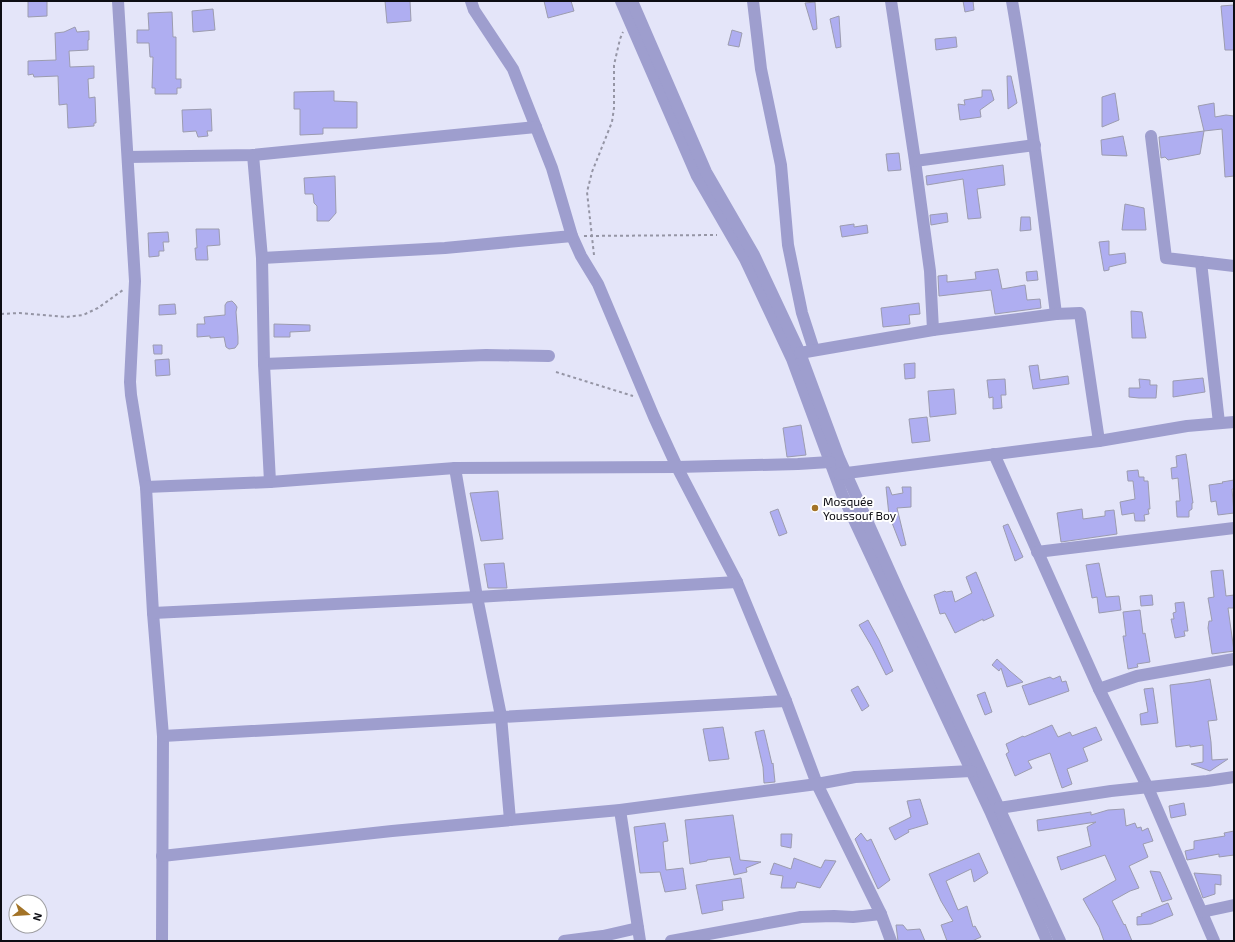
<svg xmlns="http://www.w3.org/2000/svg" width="1235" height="942" viewBox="0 0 1235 942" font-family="'Exo 2',sans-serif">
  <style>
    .building { fill: #afaef1; stroke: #9c9caf }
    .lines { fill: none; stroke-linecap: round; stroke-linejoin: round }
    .path { stroke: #9595a5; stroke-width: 2; stroke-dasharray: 3 3; stroke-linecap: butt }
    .minor { stroke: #9e9ece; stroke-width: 12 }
    .poi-dot { fill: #a37327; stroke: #fff; stroke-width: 1.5 }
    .labels { text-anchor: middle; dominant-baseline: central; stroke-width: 4; stroke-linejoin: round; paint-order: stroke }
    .poi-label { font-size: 12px; fill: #0d0d14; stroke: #fff; text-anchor: start }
  </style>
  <rect width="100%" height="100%" fill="#e4e5f9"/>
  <g class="building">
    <path d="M28,1h19v15l-19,1z"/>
    <path d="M385,1h25l1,20 -24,2z"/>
    <path d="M544,1h27l3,10 -26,7z"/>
    <path d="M963,1h10l1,9 -9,2z"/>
    <path d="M815,2l2,27 -4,1 -8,-27z"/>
    <path d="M1234,5v45h-9l-4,-44z"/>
    <path d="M213,9l2,21 -22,2 -1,-21z"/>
    <path d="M172,12l1,25h3v42h5v9h-4v6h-22v-6h-3l1,-31h-3l-1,-14h-12v-13h12l-1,-17z"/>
    <path d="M839,16l2,31 -5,1 -6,-29z"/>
    <path d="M75,27l2,5 12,-1v9h-1v10l-19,1 1,16 24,-1v12l-6,1 1,19 6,-1 1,26h-2v3l-26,2 -1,-24 -8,1 -1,-29 -24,1 -1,-3 -5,1v-14l28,-1 -1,-27 9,-1z"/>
    <path d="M732,30l10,3 -3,14 -11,-2z"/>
    <path d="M956,37l1,10 -21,3 -1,-11z"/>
    <path d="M1007,76h4l6,27 -9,6z"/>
    <path d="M982,90h9l3,10 -14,10 1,7 -21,3 -2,-16 7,1 -1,-5 18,-3z"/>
    <path d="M334,91v10l23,1v26h-34v6l-23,1v-26h-6v-17z"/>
    <path d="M1115,93l4,27 -17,7v-30z"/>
    <path d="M1214,103l1,14 11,-2 8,1v60l-9,1 -3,-48 -18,2 -6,-25z"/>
    <path d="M211,109l1,22h-5l1,5 -10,1 -2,-6 -13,1 -1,-22z"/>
    <path d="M1204,131l-4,23 -32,6 -3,-3 -4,1 -2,-21z"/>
    <path d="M1123,136l4,20 -25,-1 -1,-15z"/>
    <path d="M899,153l2,17 -13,1 -2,-17z"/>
    <path d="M1003,165l2,20 -28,4 4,29 -13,1 -5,-40 -36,6 -1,-9z"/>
    <path d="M335,176l1,37 -7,8h-12v-15l-3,-3 -1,-9h-8l-1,-16z"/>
    <path d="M1125,204l19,4 2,22h-24z"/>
    <path d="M947,213l1,9 -17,3 -1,-10z"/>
    <path d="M1021,217h9l1,13 -11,1z"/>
    <path d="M854,224v3l13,-2 1,8 -26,4 -2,-11z"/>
    <path d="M196,229h23l1,16 -13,1 1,14h-12l-1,-12h2z"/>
    <path d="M168,232l1,10h-6l1,9h-5v5l-10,1 -1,-24z"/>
    <path d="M1109,241v14l16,-2 1,10 -17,4v3l-5,1 -5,-29z"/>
    <path d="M998,269l4,20 23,-4 2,15 13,-1 1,9 -46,6 -4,-24 -52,6 -1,-20 9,-1v7l29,-3 -1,-7z"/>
    <path d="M1037,271l1,9 -11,1 -1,-9z"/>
    <path d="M232,301l3,3 2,3 -1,5 2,25v7l-3,4 -6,1 -3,-2 -2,-10 -14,1v-2l-13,1v-13h8l-1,-7 21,-2v-10l2,-3z"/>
    <path d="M919,303l1,11 -11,1 1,9 -27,3 -2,-19z"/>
    <path d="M175,304l1,10 -17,1v-10z"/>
    <path d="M1131,311l11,1 4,26h-14z"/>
    <path d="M274,324l36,1v6l-20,1v5h-16z"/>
    <path d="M153,345h9v9h-8z"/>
    <path d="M169,359l1,16 -14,1 -1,-16z"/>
    <path d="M915,363v15l-10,1 -1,-15z"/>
    <path d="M1038,365l2,15 28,-4 1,8 -36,5 -4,-23z"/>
    <path d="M1203,378l2,14 -32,5v-16z"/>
    <path d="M1005,379l1,16h-5l1,13 -9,1v-12l-4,1 -2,-18z"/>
    <path d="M1139,379l11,1v5h7l-1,13h-17l-10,-1v-9h11z"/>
    <path d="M954,389l2,25 -26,3 -2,-26z"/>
    <path d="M927,417l3,24 -18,2 -3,-24z"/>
    <path d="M801,425l5,30 -19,2 -4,-29z"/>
    <path d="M1186,454l7,49h-1v6l-3,2v6h-12l-1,-16h4l-2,-23 -6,1 -1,-11 6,-1 -1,-11z"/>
    <path d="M1138,470l1,7h5v4h4l2,28h-2l1,5 -5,1 1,6h-10l-1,-8 -12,2 -2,-13 15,-3 -2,-18h-5l-1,-10z"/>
    <path d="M1234,480v9h-2l2,24 -16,2 -2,-14 -5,1 -2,-17 14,-2 -1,-1z"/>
    <path d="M886,487h3l3,8 11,-2 -1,-6h9v20l-14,1 9,37 -5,1 -12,-31z"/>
    <path d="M498,491l5,48 -22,2 -11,-48z"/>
    <path d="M778,509l9,24 -8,3 -9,-24z"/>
    <path d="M1082,509l1,10 22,-3v-5l9,-1 3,24 -56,8 -4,-29z"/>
    <path d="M1008,524l15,33 -8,4 -12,-35z"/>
    <path d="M504,563l3,25h-19l-4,-24z"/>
    <path d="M1099,563l7,34 13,-1 2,14 -22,3 -2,-16 -5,1 -6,-33z"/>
    <path d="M1223,570l3,26 8,-1v13h-6l6,43 -22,3 -4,-26 1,-7h3l-4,-23 6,-1 -3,-26z"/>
    <path d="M976,572l18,44 -11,5v-2l-28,14 -10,-20 -5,1 -6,-19 11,-4 1,1 6,-1 3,11 17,-9 -6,-16z"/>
    <path d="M1152,595l1,10 -12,1 -1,-10z"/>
    <path d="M1184,602l4,29h-4l1,5 -10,2 -4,-19h3l-1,-6 3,-1 -1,-9z"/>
    <path d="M1140,610l3,24 2,-1 5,29 -13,2 1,3 -10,2 -5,-33h3l-3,-24z"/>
    <path d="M868,620l11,20 14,31 -7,4 -14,-28 -13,-22z"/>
    <path d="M997,659l13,12 13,11 -16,5 -6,-19 -2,3 -7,-6z"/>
    <path d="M1060,676l2,6 4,-1 3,10 -40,14 -7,-19 28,-9 3,2z"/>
    <path d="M1210,679l7,41 -9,1 3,21 1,18 16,-1 -18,12 -19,-7 12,-2v-17l-13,2v-2l-14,2 -6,-62 24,-3z"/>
    <path d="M858,686l11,20 -7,5 -11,-21z"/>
    <path d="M1153,688l5,35 -17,2 -1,-11 8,-2 -4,-23z"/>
    <path d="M985,692l7,20 -7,3 -8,-20z"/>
    <path d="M1052,725l6,12 12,-5 2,4 24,-9 6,13 -19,8 5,13 -21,8 5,15 -10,4 -12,-35 -22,8 4,7 -17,8 -9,-22 3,-2 -3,-8 17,-8 1,1z"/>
    <path d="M723,727l6,32 -20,2 -6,-32z"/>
    <path d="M764,730l8,34 1,-1 2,19 -11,1 -1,-16 -8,-35z"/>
    <path d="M920,799l8,25 -20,6 1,2 -14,8 -6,-12 22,-11 -4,-16z"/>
    <path d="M1184,803l2,12 -15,3 -2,-12z"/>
    <path d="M1124,809l2,17 9,-3 2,5 4,-1 1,4 6,-3 5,13 -10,3 5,13 -19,9 10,22 -9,3 -18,10 12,24 1,-1 7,17h-28l-5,-14 -16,-28 33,-19 -11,-25 -44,15 -4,-13 34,-11 -4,-19 9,-5 -58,9 -1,-11 54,-8v3l17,-5z"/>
    <path d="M733,815l7,45 21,2 -15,6 1,4 -13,3 -4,-18 -23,3v1l-17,3 -5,-44z"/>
    <path d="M665,823l3,18 -5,1 3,28 17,-2 3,21 -21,3 -5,-20 -20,1 -6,-46z"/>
    <path d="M1234,831v24l-15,2v-3l-32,6 -2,-9 9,-2v-8l31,-5 -1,-3z"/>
    <path d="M861,833l6,8 4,-2 19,41 -12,9 -23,-50z"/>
    <path d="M781,834h11l-1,14 -10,-2z"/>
    <path d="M979,853l9,20 -14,9 -3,-13 -25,12 12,29 9,-4 6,21 2,-1 6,11 -9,4h-25l-6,-16 12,-4 -12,-20 -12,-27z"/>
    <path d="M794,858l27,10 4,-8 11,1 -16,27 -23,-6 -2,6h-14l2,-12 -13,-2 4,-11 17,6z"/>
    <path d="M1150,871l10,1 12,27 -10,3z"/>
    <path d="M1194,873l27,2v10l-6,-1v10l-12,4z"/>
    <path d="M741,878l3,20 -22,3 1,9 -21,4 -6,-29z"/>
    <path d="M1168,903l5,12 -22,9 -14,1v-8l5,-1 -1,-2z"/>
    <path d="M896,925h7l4,5 13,-1 5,12h-27z"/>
  </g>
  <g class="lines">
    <g class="path">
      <path d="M584,236l133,-1"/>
      <path d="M594,255l-7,-63 5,-20 20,-50 2,-14v-43l6,-26 3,-7"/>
      <path d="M1,314l19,-1 46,4 17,-2 15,-7 25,-18"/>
      <path d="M556,372l77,24"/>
    </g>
    <g class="minor">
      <path d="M118,1l17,280 -5,101 1,13 15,92 7,126 10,123 -1,205"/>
      <path d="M471,1l3,9 39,59 39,99 20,68 9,20 17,28 56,133 23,50 60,115 49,119 31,83 64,130 -28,3 -19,-1 -33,1 -130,24"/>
      <path d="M621,1l76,175 48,83 47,100 50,135 149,319 56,128"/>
      <path d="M632,1l74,171 48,83 46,98 39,105 59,132 101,218 61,133"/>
      <path d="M753,1l8,68 20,96 7,80 14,68 12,37"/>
      <path d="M891,1l24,160 15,110 3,59"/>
      <path d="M1012,1c18,104 31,208 44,313"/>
      <path d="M1151,136l15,122 68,8"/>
      <path d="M253,155l9,103 2,106 6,118"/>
      <path d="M128,157l125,-2 283,-28"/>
      <path d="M915,161l120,-16"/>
      <path d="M262,258l183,-10 127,-12"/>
      <path d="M1201,262l18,161"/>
      <path d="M800,353l133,-23 123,-16 24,-1 19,128"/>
      <path d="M264,364l222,-9 63,1"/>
      <path d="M994,454l105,235 49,99 66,153"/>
      <path d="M455,468l22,129 24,119 9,104"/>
      <path d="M839,474l260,-33 88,-15 47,-4"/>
      <path d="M146,487l124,-5 185,-14 222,-1 121,-3 32,-2"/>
      <path d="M1037,552l197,-24"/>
      <path d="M153,613l324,-16 260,-15"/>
      <path d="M1099,689l38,-13 97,-17"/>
      <path d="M163,736l623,-35"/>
      <path d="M999,808l112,-17 96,-10 27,-4"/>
      <path d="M620,810l20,131"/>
      <path d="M162,856l230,-25 228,-21 197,-26 38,-7 116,-6"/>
      <path d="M1202,912l32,-7"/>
      <path d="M881,914l10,27"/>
      <path d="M564,941l39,-5 35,-8"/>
    </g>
  </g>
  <circle class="poi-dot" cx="815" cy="508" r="4"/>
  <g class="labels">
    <g class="poi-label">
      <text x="823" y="501">Mosquée<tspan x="823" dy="14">Youssouf Boy</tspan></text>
    </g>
  </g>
  <rect width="1235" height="942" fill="none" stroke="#0d0d14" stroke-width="4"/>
  <g transform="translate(28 914) rotate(107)"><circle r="19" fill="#ffffff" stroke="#9e9ea1"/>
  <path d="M0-3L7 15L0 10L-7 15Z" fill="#a37327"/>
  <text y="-6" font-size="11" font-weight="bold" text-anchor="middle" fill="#0d0d14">N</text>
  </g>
</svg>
